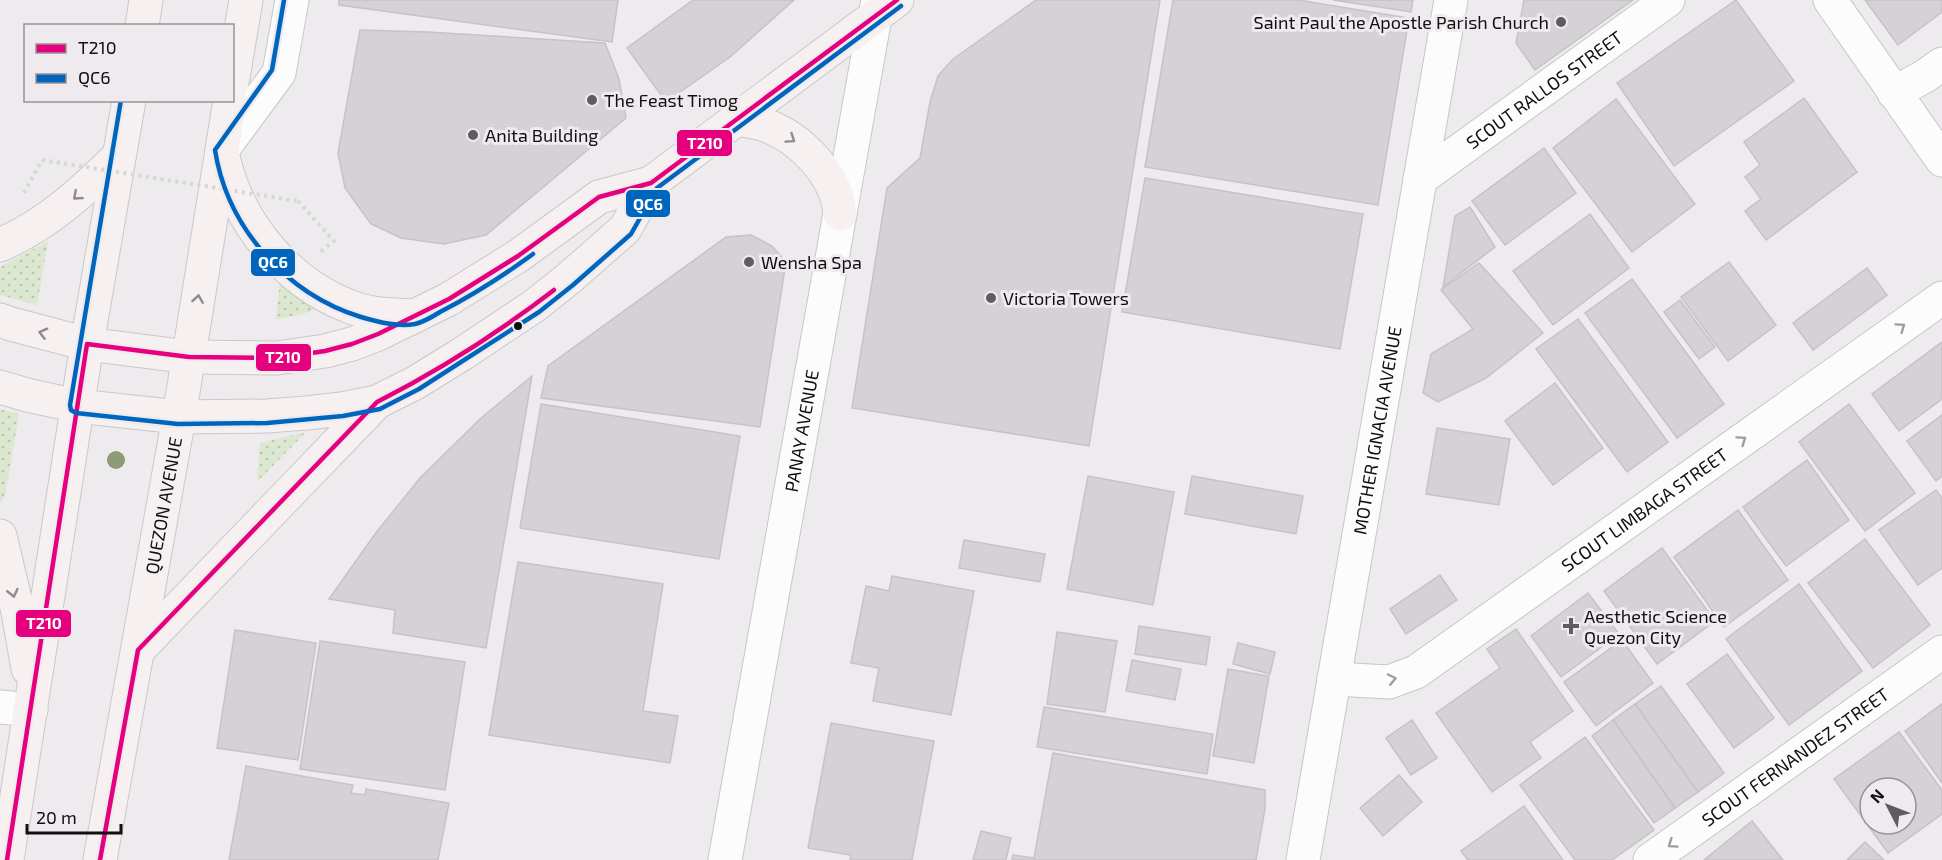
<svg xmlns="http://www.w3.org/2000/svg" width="1942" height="860" viewBox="0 0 1942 860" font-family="'Exo 2',sans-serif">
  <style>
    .grass { fill: url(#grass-dots) }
    .building { fill: #d4d2d4; stroke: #c5c3c5; stroke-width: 1.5; fill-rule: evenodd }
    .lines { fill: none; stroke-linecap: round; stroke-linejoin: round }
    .minor-casing { stroke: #c8c6c8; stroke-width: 35 }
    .major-casing { stroke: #c9c8c9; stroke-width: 35 }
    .path { stroke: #d7d6d7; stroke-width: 4; stroke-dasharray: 3 4.5; stroke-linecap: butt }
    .minor { stroke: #fcfcfc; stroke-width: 33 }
    .major { stroke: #f6f1f0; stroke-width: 33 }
    .path-bridge { stroke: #d7d6d7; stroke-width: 4; stroke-dasharray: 3 4.5; stroke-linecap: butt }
    .bus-1-casing { stroke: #eeeaee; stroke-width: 9 }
    .bus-2-casing { stroke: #eeeaee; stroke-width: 9 }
    .bus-1 { stroke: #e5007d; stroke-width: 4.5 }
    .bus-2 { stroke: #0065bd; stroke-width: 4.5 }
    .tree { fill: #8e9a75 }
    .oneway { stroke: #8f8b8c }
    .oneway2 { stroke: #9e9d9e }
    .poi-dot { fill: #5e5c5e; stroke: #eeeaee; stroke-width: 2 }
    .bus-dot { fill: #110f11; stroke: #eeeaee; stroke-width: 2 }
    .labels { text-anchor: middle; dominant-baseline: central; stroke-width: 6; stroke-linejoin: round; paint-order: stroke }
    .poi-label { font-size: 18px; fill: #110f11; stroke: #eeeaee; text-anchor: start }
    .street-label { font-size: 18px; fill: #110f11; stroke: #eeeaee }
    .line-badge { stroke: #eeeaee; stroke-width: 2 }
    .badge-label { font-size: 16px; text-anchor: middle; font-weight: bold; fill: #fff }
  </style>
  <defs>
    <pattern id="grass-dots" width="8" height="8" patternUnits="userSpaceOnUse" patternTransform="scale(1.5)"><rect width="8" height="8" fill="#dce7cf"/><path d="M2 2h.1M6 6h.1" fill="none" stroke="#bcc5b1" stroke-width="1.8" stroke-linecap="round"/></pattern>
  </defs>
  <rect width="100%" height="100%" fill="#edebed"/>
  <g class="grass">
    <path d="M48,241l-11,64 -37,-10v-28z"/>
    <path d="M280,279l39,28 -10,5 -33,8z"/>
    <path d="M0,409l19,5 -13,76 -3,10 -3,2z"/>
    <path d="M306,432l-49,50 3,-39z"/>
  </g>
  <g class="building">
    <path d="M339,0h279l-6,42 -273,-37z"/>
    <path d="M693,0h101l-64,57 -64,45 -39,-54z"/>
    <path d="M1036,0h124l-71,446 -237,-38 35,-220 33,-30 10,-56 8,-26 15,-17z"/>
    <path d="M1173,0h125l111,18 -31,187 -233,-38z"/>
    <path d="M1333,0h80l-2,12z"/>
    <path d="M1524,0h109l-98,70 -19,-27z"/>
    <path d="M1736,0l58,81 -120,85 -57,-83z"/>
    <path d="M1865,0h77v12l-44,33z"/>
    <path d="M360,30l68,2 177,11 14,36 7,39 -140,117 -42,9 -43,-6 -30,-14 -26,-36 -7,-35z"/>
    <path d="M1804,98l53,74 -91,68 -21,-29 16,-12 -16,-22 15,-12 -16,-23z"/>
    <path d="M1616,99l79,105 -63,48 -79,-104z"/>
    <path d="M1544,148l32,45 -71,52 -33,-44z"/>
    <path d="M1145,178l218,36 -23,135 -218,-37z"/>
    <path d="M1470,207l25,40 -52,40 12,-71z"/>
    <path d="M1590,214l39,54 -76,57 -40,-54z"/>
    <path d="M751,235l21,11 14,16 -26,165 -219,-29 7,-32 178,-129z"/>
    <path d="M1729,262l47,63 -48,36 -47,-64z"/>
    <path d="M1479,263l64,70 -57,45 -48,24 -15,-9 8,-39 42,-25 -32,-39z"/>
    <path d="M1867,268l20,27 -74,55 -20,-27z"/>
    <path d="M1632,279l92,125 -47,34 -92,-125z"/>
    <path d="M1680,300l35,47 -16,12 -35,-47z"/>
    <path d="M1578,319l90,123 -41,30 -91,-123z"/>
    <path d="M1942,342v57l-43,32 -27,-37z"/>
    <path d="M532,376l-46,272 -93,-15 2,-23 -66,-11 46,-65 45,-56 61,-60z"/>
    <path d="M1555,383l48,65 -50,37 -48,-64z"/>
    <path d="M541,404l199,32 -21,123 -199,-31z"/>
    <path d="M1849,404l66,89 -50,38 -66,-89z"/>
    <path d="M1942,415v61l-6,5 -29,-40z"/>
    <path d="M1437,428l73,11 -11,66 -73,-11z"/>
    <path d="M1807,460l42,60 -63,46 -43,-59z"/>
    <path d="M1088,476l86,16 -21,113 -86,-16z"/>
    <path d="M1192,476l111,20 -7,38 -111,-20z"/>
    <path d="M1936,490l6,8v70l-24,17 -39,-55z"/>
    <path d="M1738,510l50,70 -64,47 -50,-70z"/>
    <path d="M1865,539l65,86 -57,43 -65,-85z"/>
    <path d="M964,540l81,14 -5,28 -81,-14z"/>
    <path d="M1662,548l53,73 -58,43 -53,-73z"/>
    <path d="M518,562l145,22 -20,127 35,5 -8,47 -181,-28z"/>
    <path d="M1440,575l17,25 -51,34 -16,-25z"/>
    <path d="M892,576l82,15 -23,124 -78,-14 6,-33 -28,-5 15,-77 23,5z"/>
    <path d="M1799,584l63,87 -73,54 -63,-86z"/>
    <path d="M1588,593l31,41 -58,43 -30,-41z"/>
    <path d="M1139,626l71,11 -4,28 -71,-11z"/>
    <path d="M1516,629l57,82 -43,31 11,16 -49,34 -56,-79 64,-45 -13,-19z"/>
    <path d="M235,630l81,13 -18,117 -81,-12z"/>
    <path d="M1057,632l60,9 -12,71 -58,-8z"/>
    <path d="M1622,640l31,43 -57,43 -32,-44z"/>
    <path d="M320,641l145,21 -20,128 -145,-21z"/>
    <path d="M1238,643l37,9 -5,22 -37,-10z"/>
    <path d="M1727,654l47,64 -40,30 -47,-64z"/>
    <path d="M1132,660l49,9 -6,31 -49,-9z"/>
    <path d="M1228,669l41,7 -15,87 -41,-7z"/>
    <path d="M1661,686l63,87 -26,19 -63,-88z"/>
    <path d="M1635,704l63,88 -23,16 -62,-88z"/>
    <path d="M1942,704v79l-37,-52z"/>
    <path d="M1044,707l169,27 -6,40 -170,-27z"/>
    <path d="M1412,720l25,38 -26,17 -25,-37z"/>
    <path d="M1613,720l62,88 -21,15 -62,-87z"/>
    <path d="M831,723l103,18 -22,119h-62l1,-5 -43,-7z"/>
    <path d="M1899,732l43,58v24l-54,39 -54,-74zM1870,788h36v36h-36z"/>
    <path d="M1585,737l69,93 -42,30h-37l-55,-75z"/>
    <path d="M1053,753l212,37v19l-9,51h-244l1,-5 21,3z"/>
    <path d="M246,766l107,19 -2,8 14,2 1,-6 83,14 -11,57h-209z"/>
    <path d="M1399,775l23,27 -39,34 -23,-28z"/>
    <path d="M1524,806l39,54h-95l-7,-9z"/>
    <path d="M1752,821l31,39h-79z"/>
    <path d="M981,831l30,7 -5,22h-33z"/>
    <path d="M1865,842l19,18h-37z"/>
  </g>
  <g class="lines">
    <defs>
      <g id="minor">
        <path d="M1830,0l112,160"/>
        <path d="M1894,93l31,-17 17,-12"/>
        <path d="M222,150l57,-77 13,-73"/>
        <path id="s1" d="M1420,179l248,-179"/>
        <path id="s2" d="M1334,679l55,3 27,-10 526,-374"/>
        <path d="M0,707l31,3"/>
        <path id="s3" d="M725,860l153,-860"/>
        <path id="s4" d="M1303,860l148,-860"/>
        <path id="s5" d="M1650,860l292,-208"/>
      </g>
      <g id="major">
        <path d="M142,26l4,-26"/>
        <path d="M232,83l14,-83"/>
        <path d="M737,119c9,2 19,3 28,6 36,13 72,50 75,89"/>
        <path d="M223,157c15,65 62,124 125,149 21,9 45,9 67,10"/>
        <path d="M0,245c48,-21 82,-53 119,-89"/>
        <path d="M0,320l11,4 76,20 102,13 88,1 48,-7 27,-7 26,-10 71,-35 69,-43 81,-59 52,-14 246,-183"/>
        <path d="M0,387l27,8 50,11 102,11 88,-1 39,-3 36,-4 35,-7 38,-19 47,-29 72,-48 34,-27 57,-50 26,-46"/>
        <path d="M0,536l18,76 10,57"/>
        <path d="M138,650l239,-248"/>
        <path d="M7,860l80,-516 42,-244"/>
        <path id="s6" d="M100,860l79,-443 51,-317"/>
      </g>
    </defs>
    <use href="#minor" class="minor-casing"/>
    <use href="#major" class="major-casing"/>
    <g class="path">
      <path d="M24,193l18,-33"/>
      <path d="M298,201l36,40 -14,11"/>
    </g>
    <use href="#minor" class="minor"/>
    <use href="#major" class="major"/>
    <path class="path-bridge" d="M42,160l256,41"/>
    <defs>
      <g id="bus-1">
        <path d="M7,860l80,-516 102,13 88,1 48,-7 27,-7 26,-10 71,-35 69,-43 81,-59 52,-14 246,-183"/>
        <path d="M100,860l38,-210 239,-248c63,-32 121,-69 177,-112"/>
      </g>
      <g id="bus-2">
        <path d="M284,0l-12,70 -57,80c12,77 71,144 146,167 17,5 36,10 54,7 9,-2 17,-7 25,-12 33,-17 63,-36 93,-58"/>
        <path d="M121,100l-51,305 1,5 5,3 102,11 89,-1 76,-7 37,-7 39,-20 120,-77 34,-27 58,-51 26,-46 244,-182"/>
      </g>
    </defs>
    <use href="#bus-1" class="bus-1-casing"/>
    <use href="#bus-2" class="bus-2-casing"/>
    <use href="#bus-1" class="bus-1"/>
    <use href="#bus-2" class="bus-2"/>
  </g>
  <circle class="tree" cx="116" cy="460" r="9"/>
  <defs><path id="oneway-chevron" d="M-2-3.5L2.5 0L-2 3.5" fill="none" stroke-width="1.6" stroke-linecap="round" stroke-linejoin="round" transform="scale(1.5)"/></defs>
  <g class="oneway">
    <use href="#oneway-chevron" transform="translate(791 139) rotate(34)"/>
    <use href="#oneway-chevron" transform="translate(77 196) rotate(139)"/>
    <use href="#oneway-chevron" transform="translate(198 299) rotate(-81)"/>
    <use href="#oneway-chevron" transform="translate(43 333) rotate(-166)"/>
    <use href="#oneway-chevron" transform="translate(13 593) rotate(77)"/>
  </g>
  <g class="oneway2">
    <use href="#oneway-chevron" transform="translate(1901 327) rotate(-35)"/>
    <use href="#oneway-chevron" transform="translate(1742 440) rotate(-35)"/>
    <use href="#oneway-chevron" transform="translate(1392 679) rotate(-12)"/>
    <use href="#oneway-chevron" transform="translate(1672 844) rotate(145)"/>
  </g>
  <g class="poi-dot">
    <circle cx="1561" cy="22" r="6"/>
    <circle cx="592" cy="100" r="6"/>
    <circle cx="473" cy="135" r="6"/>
    <circle cx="749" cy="262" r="6"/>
    <circle cx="991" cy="298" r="6"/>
    <path d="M1568 617h6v6h6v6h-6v6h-6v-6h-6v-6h6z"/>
  </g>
  <circle class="bus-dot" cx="518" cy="326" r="5"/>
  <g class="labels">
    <g class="poi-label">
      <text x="1549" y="22" text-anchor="end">Saint Paul the Apostle Parish Church</text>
      <text x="604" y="100">The Feast Timog</text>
      <text x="485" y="135">Anita Building</text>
      <text x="761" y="262">Wensha Spa</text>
      <text x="1003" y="298">Victoria Towers</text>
      <text x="1584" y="616">Aesthetic Science<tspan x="1584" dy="21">Quezon City</tspan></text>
    </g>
    <g class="street-label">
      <text stroke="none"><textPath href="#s1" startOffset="153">SCOUT RALLOS STREET</textPath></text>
      <text stroke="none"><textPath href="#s3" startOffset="436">PANAY AVENUE</textPath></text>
      <text stroke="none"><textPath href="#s4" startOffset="436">MOTHER IGNACIA AVENUE</textPath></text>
      <text stroke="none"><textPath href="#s6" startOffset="360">QUEZON AVENUE</textPath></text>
      <text stroke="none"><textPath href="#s2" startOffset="364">SCOUT LIMBAGA STREET</textPath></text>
      <text stroke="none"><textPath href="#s5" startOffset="178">SCOUT FERNANDEZ STREET</textPath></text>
    </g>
  </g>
  <g class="line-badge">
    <rect x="676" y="129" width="57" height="28" rx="6" fill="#e5007d"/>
    <rect x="625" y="189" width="46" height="29" rx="6" fill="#0065bd"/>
    <rect x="250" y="248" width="46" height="29" rx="6" fill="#0065bd"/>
    <rect x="255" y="343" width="57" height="29" rx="6" fill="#e5007d"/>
    <rect x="15" y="609" width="57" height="29" rx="6" fill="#e5007d"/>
  </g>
  <g class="badge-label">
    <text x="705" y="149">T210</text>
    <text x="648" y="210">QC6</text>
    <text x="273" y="268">QC6</text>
    <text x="283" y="363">T210</text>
    <text x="44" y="629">T210</text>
  </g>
  <rect x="24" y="24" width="210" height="78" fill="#eeeaee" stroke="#969296" stroke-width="1.5"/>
  <rect x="36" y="44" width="30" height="9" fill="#e5007d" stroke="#969296" stroke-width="1.5"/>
  <text x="78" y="54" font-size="18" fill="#110f11">T210</text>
  <rect x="36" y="74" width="30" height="9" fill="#0065bd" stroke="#969296" stroke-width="1.5"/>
  <text x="78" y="84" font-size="18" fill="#110f11">QC6</text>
  <g transform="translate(1888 806) rotate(312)"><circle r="28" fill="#eeeaee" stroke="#969296" stroke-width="1.5"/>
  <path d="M0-4.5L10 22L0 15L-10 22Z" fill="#5e5c5e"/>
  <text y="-9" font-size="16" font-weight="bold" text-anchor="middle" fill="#110f11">N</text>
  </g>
  <path d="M27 824v9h94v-9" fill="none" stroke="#110f11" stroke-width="3"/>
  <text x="36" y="824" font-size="18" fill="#110f11" stroke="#eeeaee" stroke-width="4.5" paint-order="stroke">20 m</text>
</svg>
